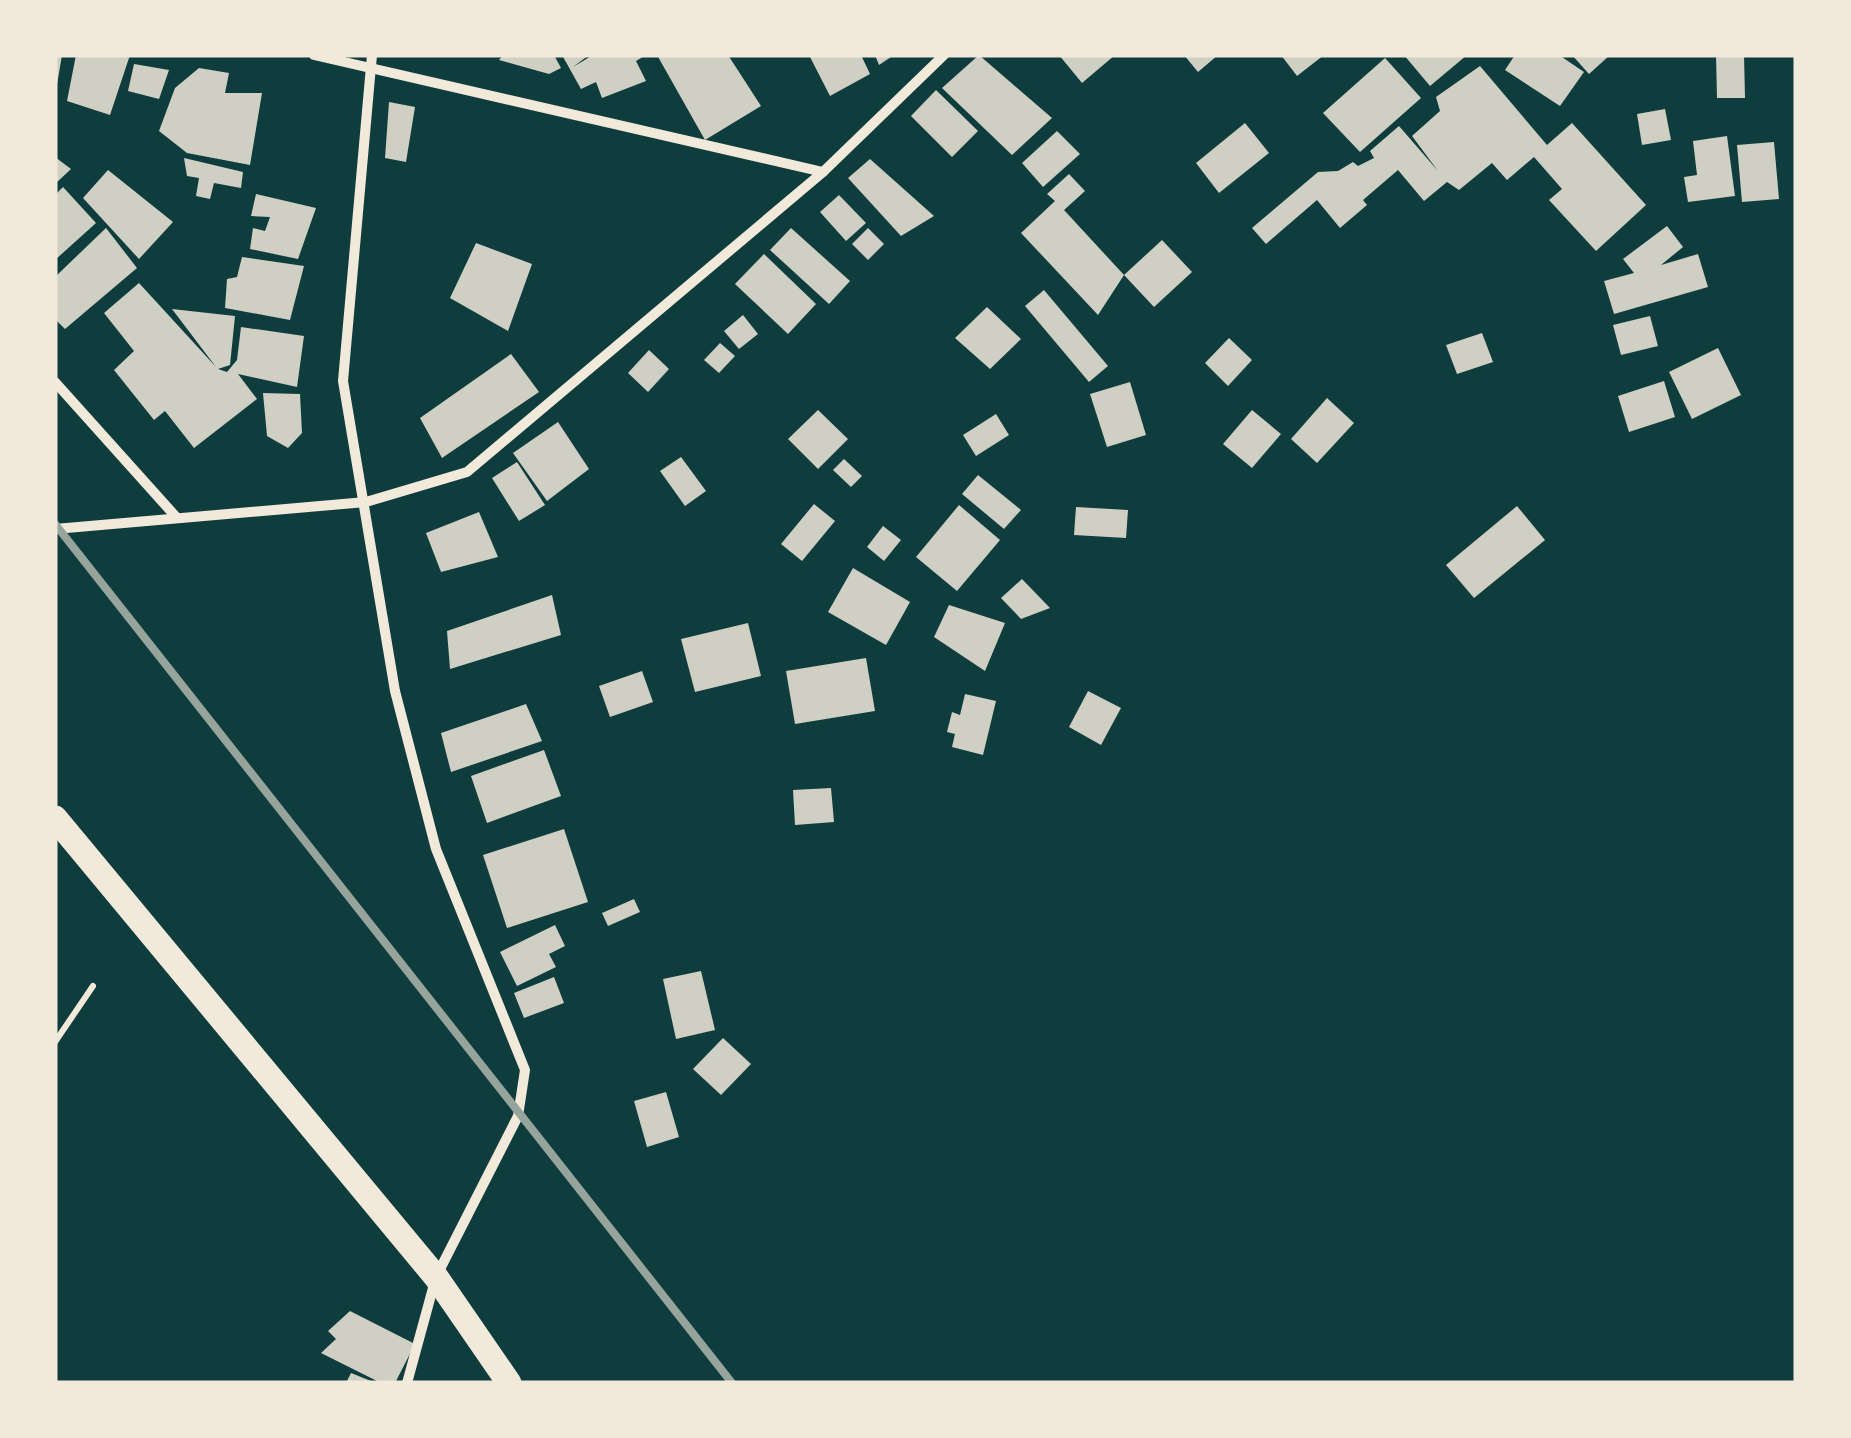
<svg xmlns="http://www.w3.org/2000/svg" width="1851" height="1438" viewBox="0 0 1851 1438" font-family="Georgia,serif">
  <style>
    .building { fill: #cfcfc3 }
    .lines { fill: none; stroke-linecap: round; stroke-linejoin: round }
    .path { stroke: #f1e9da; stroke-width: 6 }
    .minor { stroke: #f1e9da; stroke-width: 10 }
    .primary { stroke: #f1e9da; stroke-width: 25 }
    .rail { stroke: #97a49c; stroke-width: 8 }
  </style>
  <rect width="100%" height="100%" fill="#0f3d3e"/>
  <g class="building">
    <path d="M55,55h7l-5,30 -2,-1z"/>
    <path d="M76,55h54l-20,60 -43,-14z"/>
    <path d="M503,55h51l7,13 -12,6 -50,-14z"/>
    <path d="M562,55h27l-16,12 20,-12h53l-10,6 10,20 -44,17 -6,-16 -15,7z"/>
    <path d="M657,55h71l33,51 -56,34z"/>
    <path d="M809,55h52l9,19 -40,22z"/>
    <path d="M875,55h19l-15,10z"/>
    <path d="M979,55l73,63 -40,37 -70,-67z"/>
    <path d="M1059,55h56l-33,28z"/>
    <path d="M1184,55h34l-20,17z"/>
    <path d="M1281,55h43l-27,21z"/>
    <path d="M1404,55h63l-37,31z"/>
    <path d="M1515,55h44l25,17 -24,34 -55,-36z"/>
    <path d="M1572,55h38l-21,19z"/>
    <path d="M1716,55h28l1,43h-28z"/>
    <path d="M1385,58l36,40 -61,54 -37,-39z"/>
    <path d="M134,64l35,6 -10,29 -31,-8z"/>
    <path d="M1480,66l67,79 25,-22 74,82 -50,46 -47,-51 13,-11 -28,-32 -27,23 -15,-17 -33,27 -12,-8 -23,19 -26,-31 -35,30 4,5 -27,23 -23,-28 -51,44 -14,-16 66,-56 20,-1 15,-9 5,4 16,-8 -4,-7 29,-25 39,45 -26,-35 28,-25 -4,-14z"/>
    <path d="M199,68l30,5 -4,20h37l-12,72 -63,-12 -28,-22 16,-43z"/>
    <path d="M936,90l42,41 -26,26 -41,-41z"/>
    <path d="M389,102l26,5 -9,55 -21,-4z"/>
    <path d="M1665,109l6,31 -29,5 -5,-31z"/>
    <path d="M1245,123l24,30 -50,40 -23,-30z"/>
    <path d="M1057,131l23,23 -37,33 -21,-24z"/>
    <path d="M1727,136l8,60 -47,6 -4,-25 13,-2 -4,-34z"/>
    <path d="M1774,142l5,57 -37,3 -5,-57z"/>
    <path d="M55,157l16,12 -16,15z"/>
    <path d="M184,158l59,14 -2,16 -27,-5 -4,16 -14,-3 3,-18 -12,-2z"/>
    <path d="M870,159l64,57 -33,20 -53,-58z"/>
    <path d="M108,170l65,52 -34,37 -56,-61z"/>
    <path d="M1069,174l16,17 -21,19 60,65 -26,40 -77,-82 34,-32 -8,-7z"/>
    <path d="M63,187l33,36 -41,37v-65z"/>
    <path d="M256,194l60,14 -18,51 -48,-10 3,-21 12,3 5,-14 -19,-1z"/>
    <path d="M839,195l27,28 -20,18 -26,-29z"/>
    <path d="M1667,226l16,21 -22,18 37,-11 10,33 -94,27 -10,-33 30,-8 -11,-14z"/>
    <path d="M106,228l31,40 -72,61 -10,-10v-42z"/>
    <path d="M791,228l59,53 -21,23 -59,-54z"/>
    <path d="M868,228l16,16 -16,16 -16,-16z"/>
    <path d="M1162,240l30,32 -38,35 -30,-32z"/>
    <path d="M476,243l56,21 -24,67 -58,-33z"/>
    <path d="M764,254l52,50 -28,30 -53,-50z"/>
    <path d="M242,257l62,9 -14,54 -65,-12 2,-29 10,-2z"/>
    <path d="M139,283l77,84 -44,-58 63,7 -5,49 -12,4 9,3 10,-12 4,-33 63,9 -7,51 -59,-13 19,25 -63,49 -29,-37 -11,9 -40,-50 20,-19 -30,-38z"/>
    <path d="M1044,290l64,76 -19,16 -64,-76z"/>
    <path d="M987,307l34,32 -31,30 -35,-31z"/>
    <path d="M743,315l15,19 -19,15 -15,-18z"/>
    <path d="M1650,316l8,30 -37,9 -8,-30z"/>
    <path d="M1482,333l11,29 -36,12 -11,-29z"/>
    <path d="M1229,338l23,22 -24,26 -23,-23z"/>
    <path d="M720,343l15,13 -16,17 -15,-13z"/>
    <path d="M1718,348l23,47 -49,24 -23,-47z"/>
    <path d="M649,350l20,19 -21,23 -20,-19z"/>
    <path d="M511,354l28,38 -97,66 -22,-40z"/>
    <path d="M1664,381l11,36 -46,15 -11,-36z"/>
    <path d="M1130,382l16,53 -39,12 -17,-53z"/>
    <path d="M263,393l37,1 2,39 -14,15 -21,-12z"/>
    <path d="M1327,398l27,25 -37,40 -26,-24z"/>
    <path d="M818,410l30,29 -30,30 -30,-30z"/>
    <path d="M1252,410l29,24 -29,34 -29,-24z"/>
    <path d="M996,414l13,21 -33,21 -13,-21z"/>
    <path d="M558,422l31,47 -42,32 -34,-48z"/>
    <path d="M681,457l25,34 -21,15 -25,-35z"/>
    <path d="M844,459l18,17 -11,11 -18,-17z"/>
    <path d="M517,462l28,43 -26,16 -27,-43z"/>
    <path d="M978,475l43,35 -17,19 -42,-35z"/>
    <path d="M814,504l21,17 -33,40 -21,-17z"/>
    <path d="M959,505l41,35 -43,51 -41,-34z"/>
    <path d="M1517,506l28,34 -71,58 -28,-33z"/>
    <path d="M1076,507l52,3 -2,28 -52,-3z"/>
    <path d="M479,512l19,45 -57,15 -15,-39z"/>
    <path d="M883,526l18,14 -17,21 -17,-14z"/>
    <path d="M853,568l57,34 -24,43 -58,-33z"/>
    <path d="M1022,579l28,29 -29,11 -20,-21z"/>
    <path d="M552,595l9,40 -111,34 -3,-38z"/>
    <path d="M949,605l56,18 -20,48 -51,-34z"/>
    <path d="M748,623l13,53 -66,16 -14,-53z"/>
    <path d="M866,658l9,53 -80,13 -9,-53z"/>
    <path d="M642,671l11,31 -43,15 -11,-31z"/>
    <path d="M1088,691l33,17 -20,37 -32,-18z"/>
    <path d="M965,694l31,7 -13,54 -31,-8 3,-13 -8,-2 5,-20 8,3z"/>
    <path d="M526,704l16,37 -91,31 -10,-39z"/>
    <path d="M544,750l17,46 -74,27 -16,-47z"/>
    <path d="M831,788l3,34 -39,3 -2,-35z"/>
    <path d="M564,829l24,73 -81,26 -24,-73z"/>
    <path d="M634,899l6,13 -32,14 -6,-13z"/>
    <path d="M555,925l10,21 -16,8 7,13 -39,19 -17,-34z"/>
    <path d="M701,971l14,59 -39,9 -13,-60z"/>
    <path d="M554,977l10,26 -40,15 -10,-25z"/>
    <path d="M723,1038l28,26 -30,31 -28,-26z"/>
    <path d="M666,1092l13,45 -32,10 -13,-46z"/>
    <path d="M350,1311l65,33 -20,39h-14l-60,-30 15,-14 -8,-8z"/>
    <path d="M351,1373l25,10h-30z"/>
  </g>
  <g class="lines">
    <path class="path" d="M55,1042l38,-56"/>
    <g class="minor">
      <path d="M314,55l509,117"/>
      <path d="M372,55l-29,326 52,310 41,158 89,221 -7,46 -82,161 -29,106"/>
      <path d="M55,382l122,136"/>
      <path d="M55,529l311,-27 101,-30 356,-300 121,-117"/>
    </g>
    <path class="primary" d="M55,818l381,459 73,106"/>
    <path class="rail" d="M55,524l677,859"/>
  </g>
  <rect width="1851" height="1438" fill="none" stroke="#f1e9da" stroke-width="115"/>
</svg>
